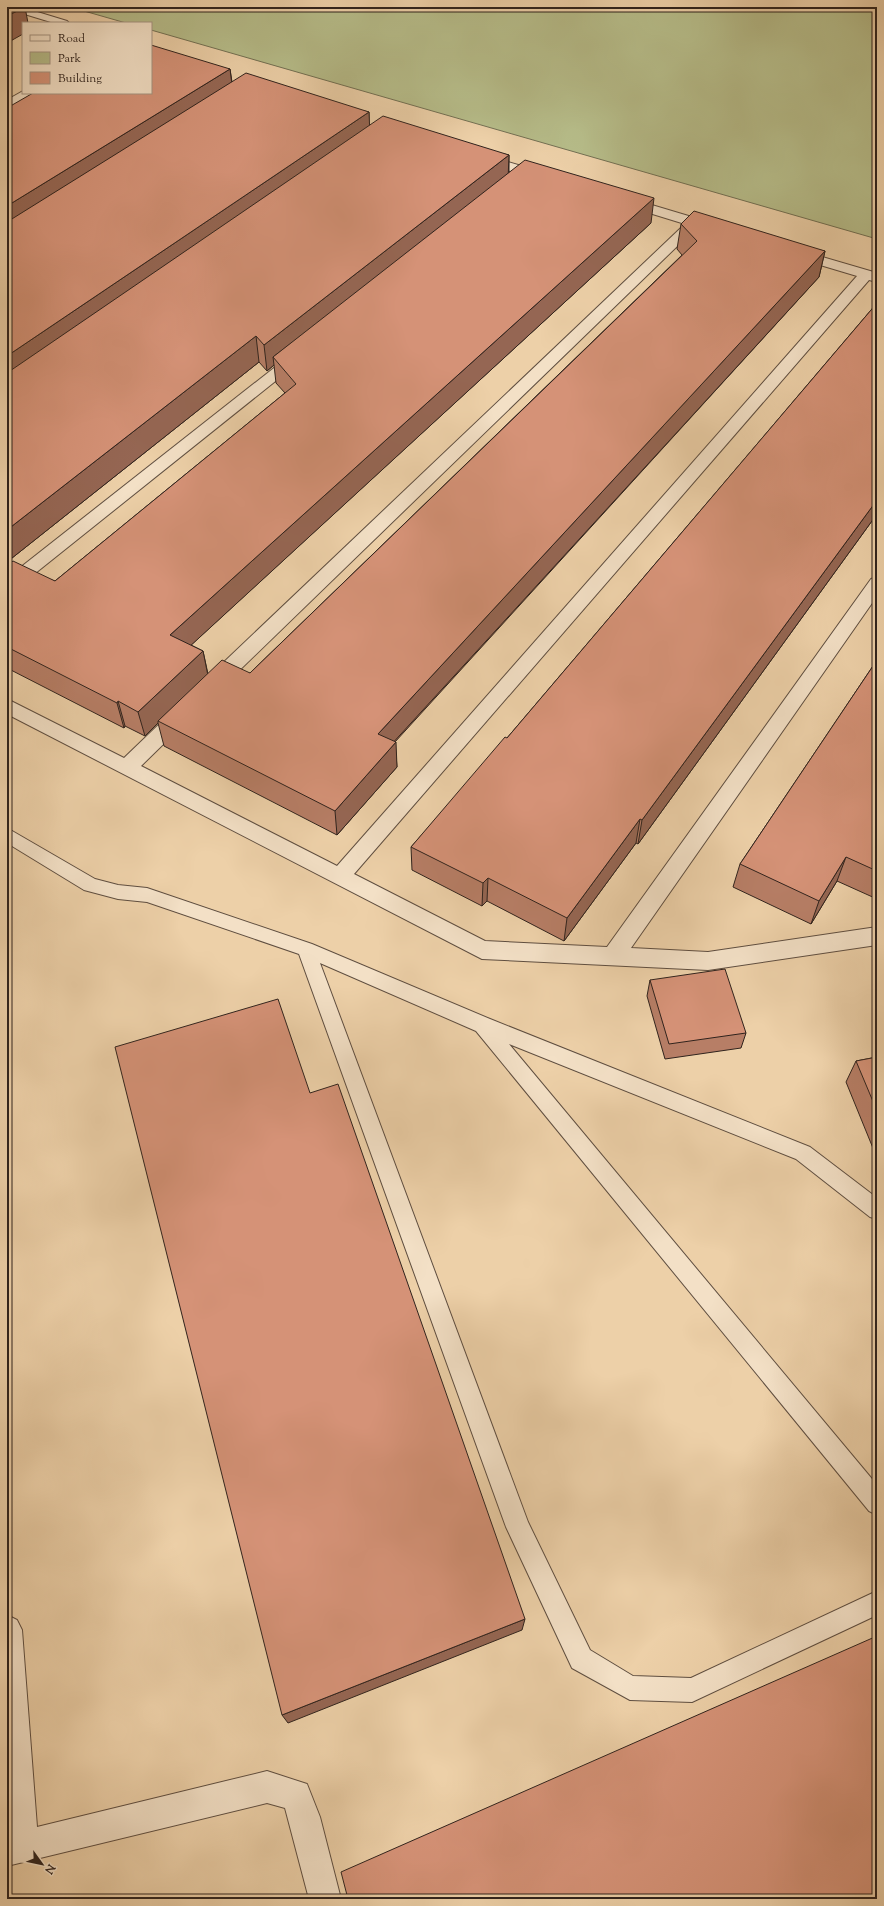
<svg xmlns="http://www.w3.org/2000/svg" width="884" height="1906" viewBox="0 0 884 1906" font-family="'Sorts Mill Goudy',serif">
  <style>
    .green { fill: #b6bc89; stroke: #737053 }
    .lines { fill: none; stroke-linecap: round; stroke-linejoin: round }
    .lane-casing { stroke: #5f4e40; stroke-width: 2 }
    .street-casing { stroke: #5f4e40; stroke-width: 2 }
    .lane { fill: #f3e0c6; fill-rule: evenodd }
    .street { fill: #f3e0c6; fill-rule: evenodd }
    .wall { fill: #b77e66; stroke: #30231d }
    .shaded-wall { fill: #956653; stroke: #30231d }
    .building { fill: #d59277; stroke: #30231d }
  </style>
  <rect width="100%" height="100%" fill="#edd0a8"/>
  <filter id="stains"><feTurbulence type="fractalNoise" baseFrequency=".005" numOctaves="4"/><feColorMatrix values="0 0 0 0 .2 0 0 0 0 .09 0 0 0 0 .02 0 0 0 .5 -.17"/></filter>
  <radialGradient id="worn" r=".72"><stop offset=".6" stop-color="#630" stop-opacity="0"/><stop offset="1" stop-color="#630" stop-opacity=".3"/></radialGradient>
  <path class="green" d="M70,7h807v232l-726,-209v-7h-25z"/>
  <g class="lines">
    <defs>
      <g id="lane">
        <path d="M7,7h14l46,14 2,2h-15l-46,-14z"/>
        <path d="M7,828l88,51 23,6 29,3 165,56 178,75 320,128 67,51v21l-7,-2 -74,-58 -287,-115 368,441v30l-8,-4 -393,-480 -156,-68 208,559 62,128 43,26 58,2 186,-87v24l-185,87 -62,-2 -58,-32 -66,-141 -207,-573 -152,-52 -29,-3 -34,-9 -77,-47z"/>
      </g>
      <g id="street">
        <path d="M23,91v2h11l-27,16v-9z"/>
        <path d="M481,154l68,20 2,3 -2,3 -5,1 -68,-20 -2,-3z"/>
        <path d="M625,197l87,26 2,3 -2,3 -5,1 -10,-3 -479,464 -7,2 -7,-2 -2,-5 2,-5 481,-457 -65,-20 -2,-3 2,-3z"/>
        <path d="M795,249l82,24v9l-8,-2 -515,594 131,67 122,6 264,-368 6,-2v19l-246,352 77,4 169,-25v18l-169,25 -226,-11 -475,-245v-15l117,59 51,-49 7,-2 7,2 3,5 -3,5 -48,47 196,100 520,-590 -67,-20 -2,-3 2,-3z"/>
        <path d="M298,351l5,2 3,3 -3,3 -290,232 -6,2v-15l286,-225z"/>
        <path d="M7,1615l10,5 5,10 15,197 230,-56 40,13 13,33 21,82h-32l-24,-91 -18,-5 -260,63z"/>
      </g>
    </defs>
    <use href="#lane" class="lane-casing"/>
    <use href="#street" class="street-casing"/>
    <use href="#lane" class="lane"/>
    <use href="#street" class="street"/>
  </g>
  <g class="wall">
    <path d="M230,69l2,13 137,30v14l140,29v18l142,50 -460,422 12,6 5,23 42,-1 432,-418 -5,-6 4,-25 144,27 -6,26 -424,465 2,25 -60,68 -173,-89 -6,-23 -13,13 -20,-10 -1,2 -117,-60v-102l48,15 230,-188 -9,-10 -2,-18 -7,6 -8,-9 -252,200v-454z"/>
    <path d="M877,303v211l-239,330 -2,-1 -72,98 -77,-40 -5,5 -70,-36 -1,-23 96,-109z"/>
    <path d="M877,660v239l-40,-18 -26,43 -78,-37 7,-23z"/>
    <path d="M650,980l96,53 -5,15 -76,11 -18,-63z"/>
    <path d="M877,1057v101l-31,-76 10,-21z"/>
  </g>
  <g class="shaded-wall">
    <path d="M25,7l3,16h-5v11l-16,9v-27z"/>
    <path d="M230,69l3,24 -226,142v-29z"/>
    <path d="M369,112l1,24 -363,250v-30z"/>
    <path d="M509,155l-1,25 -235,177 1,8 -7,6 -3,-26z"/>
    <path d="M654,198l-3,25 -476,437 -5,-25z"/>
    <path d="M825,251l-6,26 -440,481 -1,-24z"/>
    <path d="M256,336l3,26 -252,200v-32z"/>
    <path d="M877,500v14l-239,330 4,-24z"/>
    <path d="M203,651l5,25 -50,45v2l-13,13 -7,-24z"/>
    <path d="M118,701l7,25 -1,2 -7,-25z"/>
    <path d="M396,742l1,25 -60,68 -2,-24z"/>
    <path d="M640,819l-4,24 -72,98 3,-23z"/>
    <path d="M846,857l-9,24 -26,43 8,-23z"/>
    <path d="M488,878l-1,23 -5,5 1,-23z"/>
    <path d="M525,1619l-3,11 -234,93 -6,-8z"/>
  </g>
  <g class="building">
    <path d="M7,7h18l-18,9z"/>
    <path d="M151,45l79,24 -223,137v-98l26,-15h118z"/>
    <path d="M246,73l123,39 -362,244v-134z"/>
    <path d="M383,116l126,39 -245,190 -8,-9 -249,194v-157z"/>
    <path d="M525,160l129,38 -484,437 33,16 -65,61 -20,-11 -1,2 -110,-56v-81l6,-5 42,20 241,-197 -23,-27z"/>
    <path d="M694,211l131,40 -447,483 18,8 -61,69 -177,-90 64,-61 28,13 447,-432 -16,-17z"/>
    <path d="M877,303v197l-235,320 -2,-1 -73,99 -79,-40 -5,5 -72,-36 94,-110 2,1z"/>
    <path d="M877,660v211l-31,-14 -27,44 -79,-37z"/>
    <path d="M725,969l21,64 -77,11 -19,-64z"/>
    <path d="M278,999l32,94 28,-9 187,535 -243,96 -167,-668z"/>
    <path d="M877,1057v54l-21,-50z"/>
    <path d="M877,1636v263h-529l-7,-27z"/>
  </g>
  <rect width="884" height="1906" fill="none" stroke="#edd0a8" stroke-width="24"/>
  <rect x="8" y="8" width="868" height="1890" fill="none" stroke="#30231d" stroke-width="2"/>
  <rect x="12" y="12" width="860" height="1882" fill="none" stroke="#30231d"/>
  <rect x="22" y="22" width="130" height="72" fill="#f3e0c6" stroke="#a59482"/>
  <rect x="30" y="35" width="20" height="6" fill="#f3e0c6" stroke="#a59482"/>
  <text x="58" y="42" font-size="12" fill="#30231d">Road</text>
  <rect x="30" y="52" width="20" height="12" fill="#b6bc89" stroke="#a59482"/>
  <text x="58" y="62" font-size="12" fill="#30231d">Park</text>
  <rect x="30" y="72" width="20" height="12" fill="#d59277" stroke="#a59482"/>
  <text x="58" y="82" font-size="12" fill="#30231d">Building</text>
  <g transform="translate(42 1864) rotate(123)" stroke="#f3e0c6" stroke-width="3" paint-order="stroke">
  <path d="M0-3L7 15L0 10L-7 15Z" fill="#30231d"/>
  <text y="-6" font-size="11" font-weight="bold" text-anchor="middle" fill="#30231d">N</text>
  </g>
  <rect width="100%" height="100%" filter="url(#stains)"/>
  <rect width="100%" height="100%" fill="url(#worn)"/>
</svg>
